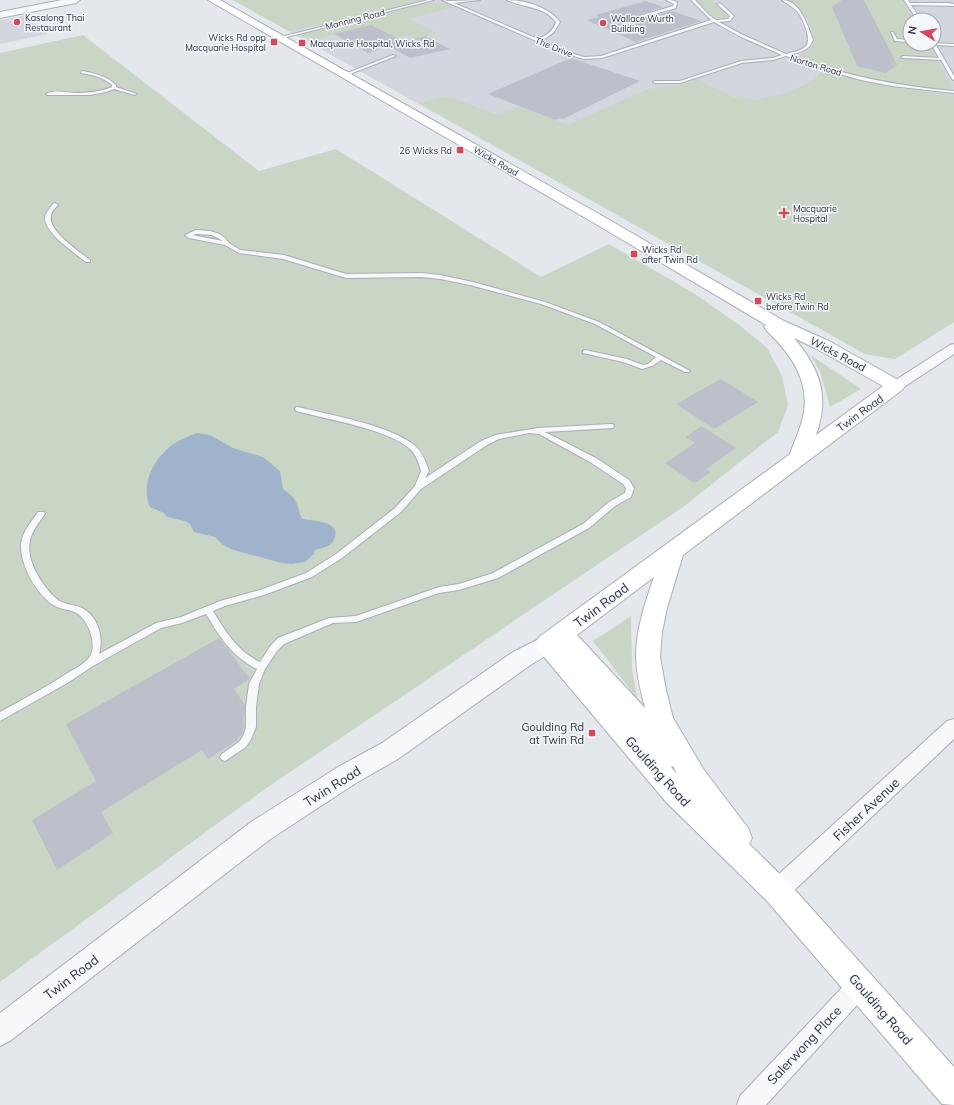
<svg xmlns="http://www.w3.org/2000/svg" width="954" height="1105" viewBox="0 0 954 1105" font-family="Mulish,sans-serif">
  <style>
    .built { fill: #d2d6de; fill-rule: evenodd }
    .green { fill: #c9d6c5 }
    .water { fill: #9fb4cc }
    .building { fill: #bbc0ca }
    .lines { fill: none; stroke-linecap: round; stroke-linejoin: round }
    .service-casing { stroke: #a9aeb7; stroke-width: 2 }
    .minor-casing { stroke: #a9aeb7; stroke-width: 2 }
    .tertiary-casing { stroke: #a9aeb7; stroke-width: 2 }
    .secondary-casing { stroke: #a9aeb7; stroke-width: 2 }
    .service { fill: #f7f8fa; fill-rule: evenodd }
    .minor { fill: #f7f8fa; fill-rule: evenodd }
    .tertiary { fill: #f7f8fa; fill-rule: evenodd }
    .secondary { fill: #fff; fill-rule: evenodd }
    .poi-dot { fill: #d1495b; stroke: #f4f6f9; stroke-width: 1.5 }
    .labels { text-anchor: middle; dominant-baseline: central; stroke-width: 3; stroke-linejoin: round; paint-order: stroke }
    .far-poi-label { font-size: 9px; fill: #2b3445; stroke: #f4f6f9; text-anchor: start }
    .far-street-label { font-size: 9px; fill: #2b3445; stroke: #f4f6f9 }
    .street-label { font-size: 11px; fill: #2b3445; stroke: #f4f6f9 }
    .poi-label { font-size: 11px; fill: #2b3445; stroke: #f4f6f9; text-anchor: end }
    .near-street-label { font-size: 13px; fill: #2b3445; stroke: #f4f6f9 }
  </style>
  <rect width="100%" height="100%" fill="#e4e7ec"/>
  <g class="built">
    <path d="M233,0h721v322l-59,37 -30,-5zM910,20h24v24h-24z"/>
    <path d="M23,16l25,18 -48,10v-24z"/>
  </g>
  <g class="green">
    <path d="M233,0h189l-83,21 -50,10z"/>
    <path d="M696,0h14l19,16c-13,8 -24,-8 -33,-16z"/>
    <path d="M789,0h113l12,20h-4v24h18l25,43c-14,11 -127,-20 -149,-26l-8,-4 13,-7 5,-12c-7,-21 -7,-25 -25,-38z"/>
    <path d="M425,3h20l8,4 -45,12 29,14 -21,6 -8,-3 -12,2 -40,-4 21,-6 -6,-3 -55,14 -18,-3z"/>
    <path d="M83,35l176,136 77,-22 205,128 68,-33 86,50 43,30 29,24 15,28 6,29 -10,27 -95,75 -418,282 -265,193v-929z"/>
    <path d="M823,71l76,17 55,7v227l-59,37 -30,-5 -446,-251 28,-7 51,19 21,-9 49,19 80,-36 29,-4 21,-5 35,17 21,3 29,-6 28,-12z"/>
    <path d="M811,356h1l49,33 -31,18 -10,-36z"/>
    <path d="M631,616l1,52 5,30 -44,-57z"/>
  </g>
  <path class="water" d="M197,433l13,2 23,13 30,9 17,14 3,18c6,4 13,10 15,18 2,5 1,8 5,12 10,2 37,2 32,18 -1,3 -3,6 -5,8 -5,3 -11,3 -16,6v3l-9,8 -14,2 -9,-1 -49,-13 -11,-6 -7,-7 -21,-5 -4,-8 -5,-3 -18,-4 -3,-4 -14,-6c-10,-23 4,-50 25,-64 7,-4 14,-7 22,-10z"/>
  <g class="building">
    <path d="M842,0h22l33,65 -11,8 -29,-7 -25,-59z"/>
    <path d="M646,1l17,6 -40,13 -1,2 4,1 46,-12 29,10 -65,21 -50,-22 13,-3 -3,-2z"/>
    <path d="M371,25l34,17 20,-6 25,13 -40,9 -21,-12 -21,7 -34,-19z"/>
    <path d="M571,58l69,23 -77,38 -3,-1 -4,2 -68,-26z"/>
    <path d="M721,379l37,23 -44,27 -38,-25z"/>
    <path d="M701,426l35,22 -30,21 5,3 -17,11 -29,-20 30,-20 -9,-6z"/>
    <path d="M219,638l31,41 -16,10 11,16 -1,12 -1,1 1,9 -2,2 1,2 -1,4 -5,3 1,2 -30,19 -6,-9 -101,62 12,21 -56,37 -25,-50 64,-39 -30,-57z"/>
  </g>
  <g class="lines">
    <defs>
      <g id="service">
        <path d="M428,0h6l-155,39 -2,-1z"/>
        <path d="M442,0l8,1 30,-1 -26,3 84,36c9,-4 15,-8 18,-17 -12,-16 -32,-14 -49,-22 18,0 42,7 53,22l-6,10 -12,9 26,11 16,5 17,-1 110,-36 -20,-20h4l13,14 8,6 12,-1 2,-3 -13,-12 3,-1 14,13 -4,5 -11,1 24,13 43,19c7,-2 15,-3 20,-8 6,-7 -3,-28 -9,-35 -4,-4 -10,-7 -15,-11 18,0 26,26 31,40 -4,11 -13,12 -23,15 53,21 108,31 164,36v2l-62,-7 -31,-6 -32,-9 -43,-15 -13,4 -31,3 -62,20h-25l-2,-1 1,-1h26l61,-20 32,-3 9,-3 -41,-18 -27,-15 -112,36 -18,1 -18,-5z"/>
        <path d="M666,0h5l6,2 -1,6 -50,14 -3,-1 50,-15 1,-2z"/>
        <path d="M904,0h4l2,3h39l5,1v2l-43,-1 10,15h-4z"/>
        <path d="M891,32h2l4,7 13,1v2l-15,-1z"/>
        <path d="M934,43l20,1v2l-18,-1 18,31v4l-2,-1 -11,-19 -38,-2 -2,-1 2,-1 36,2 -8,-14h3z"/>
        <path d="M393,55l3,1 -51,20 -3,-1z"/>
        <path d="M82,71c12,2 25,5 34,14v2l21,7 -2,1 -21,-6 -8,3 -16,3h-42l-2,-1c7,-4 20,-2 28,-1 13,0 26,-1 38,-6v-2c-9,-8 -20,-10 -31,-12z"/>
        <path d="M55,203l3,2c-3,3 -7,7 -7,11 -4,14 29,36 39,44v2h-4c-11,-9 -42,-29 -41,-45 1,-5 5,-9 8,-13z"/>
        <path d="M196,230l14,1 10,3 6,5 3,4 11,7 44,5 62,19 75,-1 19,2 33,7 72,20 54,20 91,49 -1,1h-4l-24,-12 -9,6 -10,3 -19,-7 -40,-9v-2l2,-1 42,9 16,6 5,-1 8,-7 -61,-33 -54,-20 -71,-19 -30,-6 -19,-2 -75,1 -63,-19 -44,-6 -14,-8 -36,-7 -4,-3zM197,234l15,1 11,6 -31,-6z"/>
        <path d="M296,407h2c32,8 91,18 116,38 8,6 12,17 15,26l-4,7 56,-37 14,-6 43,-7 73,-4h2l1,2 -1,2 -68,4 51,26 33,22 5,8 -3,9 -16,9 -26,22 -91,50 -39,12 -20,3 -83,29 -23,1 -49,21 -7,7 -12,18 -6,15 -3,23v20l-5,12 -5,8 -21,14 -3,-1 -2,-3 2,-3 18,-13 4,-7 2,-7v-20l3,-23 8,-15c-25,-12 -38,-33 -51,-55l-24,9 -21,5 -68,38 -24,16 -69,39v-9c23,-13 47,-25 69,-40 6,-3 13,-7 18,-12 12,-11 3,-37 -9,-46 -7,-5 -18,-4 -25,-9 -17,-12 -33,-40 -32,-61 1,-12 11,-23 17,-32h6l1,2c-6,9 -13,16 -15,27 -5,19 14,48 28,59 7,5 16,4 24,8 16,8 22,29 17,46l57,-31 25,-6 39,-16 40,-11 46,-17 30,-19 59,-46 20,-22 6,-15c-2,-8 -5,-16 -11,-22 -22,-20 -85,-30 -114,-38l-1,-2zM529,433l10,1 51,28 33,22 3,4 -1,5 -16,9 -26,22 -90,49 -34,11 -20,3 -83,29 -27,2 -51,20 -7,7 -11,17c-22,-10 -35,-31 -47,-51l12,-5 39,-11 48,-18 30,-19 59,-46 20,-23 66,-44 12,-6z"/>
      </g>
      <g id="minor">
        <path d="M954,344v10l-53,35 -5,1 -5,-1 -2,-3 2,-3 59,-38z"/>
        <path d="M954,719v20l-169,160 -8,3 -8,-3 -3,-8 3,-8 178,-162z"/>
        <path d="M860,974l8,3 3,8 -3,8 -102,112h-29l3,-9 112,-119z"/>
      </g>
      <g id="tertiary">
        <path d="M62,0h18l-4,3 -76,15v-6z"/>
        <path d="M547,635l8,3 3,6 -3,6 -26,16 -131,93 -42,24 -87,57 -259,201 -10,5v-33l251,-191 87,-55 44,-24 131,-91z"/>
      </g>
      <path id="secondary" d="M208,0h12l379,214 185,107 45,20 73,41 3,4 -3,4 -219,165 -16,53 -5,24 -2,25 6,33 7,28 31,52 44,58 4,10 -3,6 38,37 167,186v38l-12,-1 -175,-203 -101,-99 -127,-151 -4,-7 4,-7 251,-183c4,-12 10,-24 13,-37 8,-35 -12,-63 -36,-86l-3,-4 2,-2 -177,-105zM794,338l23,11 66,37 -67,49c14,-39 4,-66 -22,-97zM654,577c-9,26 -18,52 -18,79 0,17 5,36 9,52l-68,-73zM673,766l4,8 -6,-7z"/>
    </defs>
    <use href="#service" class="service-casing"/>
    <use href="#minor" class="minor-casing"/>
    <use href="#tertiary" class="tertiary-casing"/>
    <use href="#secondary" class="secondary-casing"/>
    <use href="#service" class="service"/>
    <use href="#minor" class="minor"/>
    <use href="#tertiary" class="tertiary"/>
    <use href="#secondary" class="secondary"/>
  </g>
  <g class="poi-dot">
    <circle cx="17" cy="22" r="4"/>
    <circle cx="603" cy="23" r="4"/>
    <rect x="270" y="38" width="8" height="8" rx="2"/>
    <rect x="298" y="39" width="8" height="8" rx="2"/>
    <rect x="456" y="146" width="8" height="8" rx="2"/>
    <path d="M782 207h4v4h4v4h-4v4h-4v-4h-4v-4h4z"/>
    <rect x="630" y="250" width="8" height="8" rx="2"/>
    <rect x="754" y="297" width="8" height="8" rx="2"/>
    <rect x="588" y="729" width="8" height="8" rx="2"/>
  </g>
  <g class="labels">
    <g class="far-poi-label">
      <text x="25" y="17">Kasalong Thai<tspan x="25" dy="10">Restaurant</tspan></text>
      <text x="611" y="18">Wallace Wurth<tspan x="611" dy="10">Building</tspan></text>
      <text x="266" y="37" text-anchor="end">Wicks Rd opp<tspan x="266" dy="10">Macquarie Hospital</tspan></text>
      <text x="310" y="43">Macquarie Hospital, Wicks Rd</text>
      <text x="452" y="150" text-anchor="end">26 Wicks Rd</text>
      <text x="793" y="208">Macquarie<tspan x="793" dy="10">Hospital</tspan></text>
      <text x="642" y="249">Wicks Rd<tspan x="642" dy="10">after Twin Rd</tspan></text>
      <text x="766" y="296">Wicks Rd<tspan x="766" dy="10">before Twin Rd</tspan></text>
    </g>
    <g class="far-street-label">
      <text transform="translate(355 19) rotate(-14)">Manning Road</text>
      <text transform="translate(554 47) rotate(22)">The Drive</text>
      <text transform="translate(816 65) rotate(17)">Norton Road</text>
      <text transform="translate(496 161) rotate(30)">Wicks Road</text>
    </g>
    <g class="street-label">
      <text transform="translate(838 354) rotate(28)">Wicks Road</text>
      <text transform="translate(860 413) rotate(-36)">Twin Road</text>
    </g>
    <g class="poi-label">
      <text x="584" y="727">Goulding Rd<tspan x="584" dy="13">at Twin Rd</tspan></text>
    </g>
    <g class="near-street-label">
      <text transform="translate(601 605) rotate(-37)">Twin Road</text>
      <text transform="translate(658 771) rotate(48)">Goulding Road</text>
      <text transform="translate(332 786) rotate(-32)">Twin Road</text>
      <text transform="translate(866 809) rotate(-43)">Fisher Avenue</text>
      <text transform="translate(71 977) rotate(-37)">Twin Road</text>
      <text transform="translate(881 1009) rotate(49)">Goulding Road</text>
      <text transform="translate(804 1045) rotate(-47)">Salerwong Place</text>
    </g>
  </g>
  <g transform="translate(922 32) rotate(281)"><circle r="19" fill="#f4f6f9" stroke="#a4a8b1"/>
  <path d="M0-3L7 15L0 10L-7 15Z" fill="#d1495b"/>
  <text y="-6" font-size="11" font-weight="bold" text-anchor="middle" fill="#2b3445">N</text>
  </g>
</svg>
